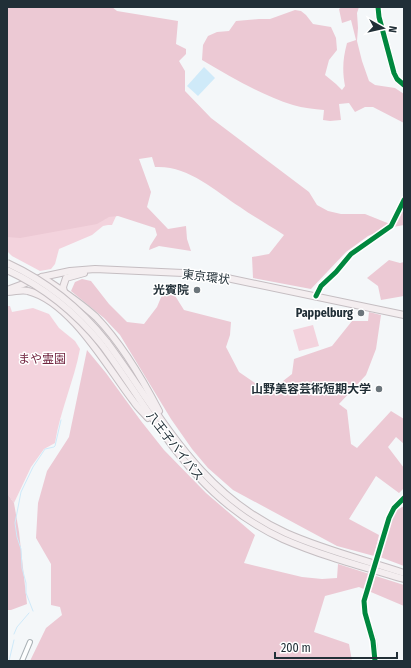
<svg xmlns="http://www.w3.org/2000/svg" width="411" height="668" viewBox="0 0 411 668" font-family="'Fira Sans Condensed','Noto Sans JP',sans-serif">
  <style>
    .green { fill: #f3d3dd }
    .forest { fill: #ecc9d4 }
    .water { fill: #cfeaf9 }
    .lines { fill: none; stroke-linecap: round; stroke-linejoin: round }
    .stream { stroke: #cfeaf9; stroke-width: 1 }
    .minor-tunnel { stroke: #cacfd2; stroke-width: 4; stroke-dasharray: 4 2; stroke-linecap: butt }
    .minor-casing { stroke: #a9b1b5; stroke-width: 6 }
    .tertiary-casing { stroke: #a9b1b5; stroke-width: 7 }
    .trunk-casing { stroke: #c5bec2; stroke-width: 8 }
    .minor { stroke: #fdfefe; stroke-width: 4 }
    .tertiary { stroke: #fdfefe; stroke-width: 5 }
    .trunk { stroke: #f4eef0; stroke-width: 6 }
    .trunk-bridge-casing { stroke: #c5bec2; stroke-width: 8; stroke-linecap: butt }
    .trunk-bridge { stroke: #f4eef0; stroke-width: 6 }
    .cycleway-casing { stroke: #fff; stroke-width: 8 }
    .cycleway { stroke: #00873e; stroke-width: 5 }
    .poi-dot { fill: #6b757b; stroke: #fff; stroke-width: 1.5 }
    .labels { text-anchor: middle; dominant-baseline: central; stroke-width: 3; stroke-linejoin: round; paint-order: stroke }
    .street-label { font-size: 12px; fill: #212f37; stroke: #fff }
    .poi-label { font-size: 12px; font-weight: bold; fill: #212f37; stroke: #fff; text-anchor: end }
    .park-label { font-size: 12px; fill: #722641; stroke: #fff }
  </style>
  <rect width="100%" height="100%" fill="#f4f7f9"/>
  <g class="green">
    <path d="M7,200l116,1 -11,24h-4l-5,1 -11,9 -33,14 -4,15 -4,5 -11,2 -28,-15 -5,-5z"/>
    <path d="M7,306h3l2,6 21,-4 16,6 10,14 16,13 5,8c-6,32 -20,62 -25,94l-11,6 -13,18 -17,36 -7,-10z"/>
    <path d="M313,325l6,21 -20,5 -6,-21z"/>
  </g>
  <g class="forest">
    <path d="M7,7h105l5,4 61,10 -2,23 10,5v5l-7,7 6,10v20l26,27 98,74 8,13 11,6 13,3h24l25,10 -10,7 -12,5 -22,16 -35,37 -58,-11 -1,-21 17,-3 15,-19c-15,-10 -30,-18 -44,-28 -26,-17 -52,-42 -85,-40l-3,-10 -13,2 12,33 -4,15 21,22 18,-3 1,13 4,12 -32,-5 -10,4 1,-4 7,-11 -2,-7 -37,-12 -9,1 -12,7 -77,14 -13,-1z"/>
    <path d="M342,7h17l-2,6 1,15 -1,13 5,20 7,20 6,4 20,3 9,6v29l-31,-16h-8l-10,5 -6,-9 -10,1 2,16 -11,1 -7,-1 1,-10c-10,-1 -21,-2 -31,-5 -32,-10 -62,-28 -91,-45l1,-15 5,-9 9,-4 12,-1 7,-10 23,-2h11l25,-9 6,1 5,4 7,9 18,3 5,11 1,12 -8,10 -4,15 11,9 6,6 3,-4c-3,-16 -2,-28 2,-43l9,-3 -5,-20 -9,3 -3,-14z"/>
    <path d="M404,207v18l-11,2 9,-18z"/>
    <path d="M389,260l11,3 4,-1v34l-23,4 -3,-14 -11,-8z"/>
    <path d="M82,279l9,2 18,23 18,18 17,2 13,-17 10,-24 17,27 47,12 -1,13 -4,12 13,25 16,11 19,5 18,-14 2,-15 38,-13 20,-25h16l1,-9 12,3 -5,34 -10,26 -27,29 8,6 4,34 6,4 34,-37 13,8v25l-8,-7 -8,10 16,21v20l-5,5 -23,-17 -27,43 30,16 -5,21 -37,-10 -104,-56 -25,-22 -16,-19 -21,-30 -51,-84 -16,-17 -33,-27 4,-9z"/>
    <path d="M87,350l19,23 35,48 23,29 42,43 49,42 -11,28 58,14 20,2 15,-1 1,-14 66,21v21l-45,-19 -34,9 -11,36 35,12 3,17h-322l16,-33 16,-13 -2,-8 -9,-2v-41l-15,-26 2,-35 9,-32 22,-34z"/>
    <path d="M7,493l7,10 5,29 8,72 -16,6h-4z"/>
    <path d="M404,506v60l-24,-9 7,-28 8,-18z"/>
  </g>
  <path class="water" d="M204,67l11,11 -17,18 -11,-10z"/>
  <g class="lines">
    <g class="stream">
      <path d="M33,611l-7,-18v-10l-4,-15 -1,-19 -4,-12 -2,-14 6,-31 12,-25 12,-18 9,-2 1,-1 6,-26"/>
      <path d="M14,634l3,-7 12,-14"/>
      <path d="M9,661l5,-21"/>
    </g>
    <path class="minor-tunnel" d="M367,590l13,-45"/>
    <defs>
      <g id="minor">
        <path d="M316,296l5,-10 15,-14 15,-18 40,-28 13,-26"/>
        <path d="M380,545l12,-32 2,-5 10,-10"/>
        <path d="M367,590c-7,24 2,30 7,52 1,6 1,13 1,19"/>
        <path d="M22,661l8,-19"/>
      </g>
      <path id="tertiary" d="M378,7l1,10 15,56 3,6 7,6"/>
      <g id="trunk">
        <path d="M42,277c18,12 38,25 54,40 24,25 47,63 63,94"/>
        <path d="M7,290l35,-13 28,-6 25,-2 88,4 44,5 177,37"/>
        <path d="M7,292c8,0 14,-3 21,-1 44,11 80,78 106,111 4,6 10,11 14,16"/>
        <path d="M64,292l-1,-5 3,-9 18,-5"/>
        <path d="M107,342c54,73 91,151 179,191 38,17 79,27 118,40"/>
        <path d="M102,345c55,75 91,153 181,194 39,17 81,28 121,40"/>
      </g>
    </defs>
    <use href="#minor" class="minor-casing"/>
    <use href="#tertiary" class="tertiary-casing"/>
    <use href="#trunk" class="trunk-casing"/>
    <use href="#minor" class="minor"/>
    <use href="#tertiary" class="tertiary"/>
    <use href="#trunk" class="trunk"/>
    <defs>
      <g id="trunk-bridge">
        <path d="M7,263c39,18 73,45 100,79"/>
        <path d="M7,270c37,17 69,43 95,75"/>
      </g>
    </defs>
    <use href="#trunk-bridge" class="trunk-bridge-casing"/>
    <use href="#trunk-bridge" class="trunk-bridge"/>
    <defs>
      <g id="cycleway">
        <path d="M378,7l1,10 15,56 3,6 7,6"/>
        <path d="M316,296l5,-10 15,-14 15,-18 40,-28 13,-26"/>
        <path d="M375,661l-2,-20 -8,-28 -1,-12 25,-83 5,-10 10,-10"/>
      </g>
    </defs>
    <use href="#cycleway" class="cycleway-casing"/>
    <use href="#cycleway" class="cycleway"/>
  </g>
  <g class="poi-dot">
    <circle cx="197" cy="290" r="4"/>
    <circle cx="361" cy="313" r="4"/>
    <circle cx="379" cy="389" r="4"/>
  </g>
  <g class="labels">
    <g class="street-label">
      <text transform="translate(206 277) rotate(7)">東京環状</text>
      <text transform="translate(175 446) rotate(52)">八王子バイパス</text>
    </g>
    <g class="poi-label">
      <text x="189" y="290">光賓院</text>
      <text x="353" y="313">Pappelburg</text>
      <text x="371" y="389">山野美容芸術短期大学</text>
    </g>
    <g class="park-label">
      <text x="42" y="359">まや霊園</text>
    </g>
  </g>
  <rect width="411" height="668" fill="none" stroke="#212f37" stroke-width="16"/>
  <g transform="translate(383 28) rotate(98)" stroke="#ffffff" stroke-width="3" paint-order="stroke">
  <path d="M0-3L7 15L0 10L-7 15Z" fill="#212f37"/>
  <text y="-6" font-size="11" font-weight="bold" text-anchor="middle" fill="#212f37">N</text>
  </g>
  <path d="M275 652v6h122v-6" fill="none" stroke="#212f37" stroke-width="2"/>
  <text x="281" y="652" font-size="12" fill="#212f37" stroke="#ffffff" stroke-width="3" paint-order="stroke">200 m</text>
</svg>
